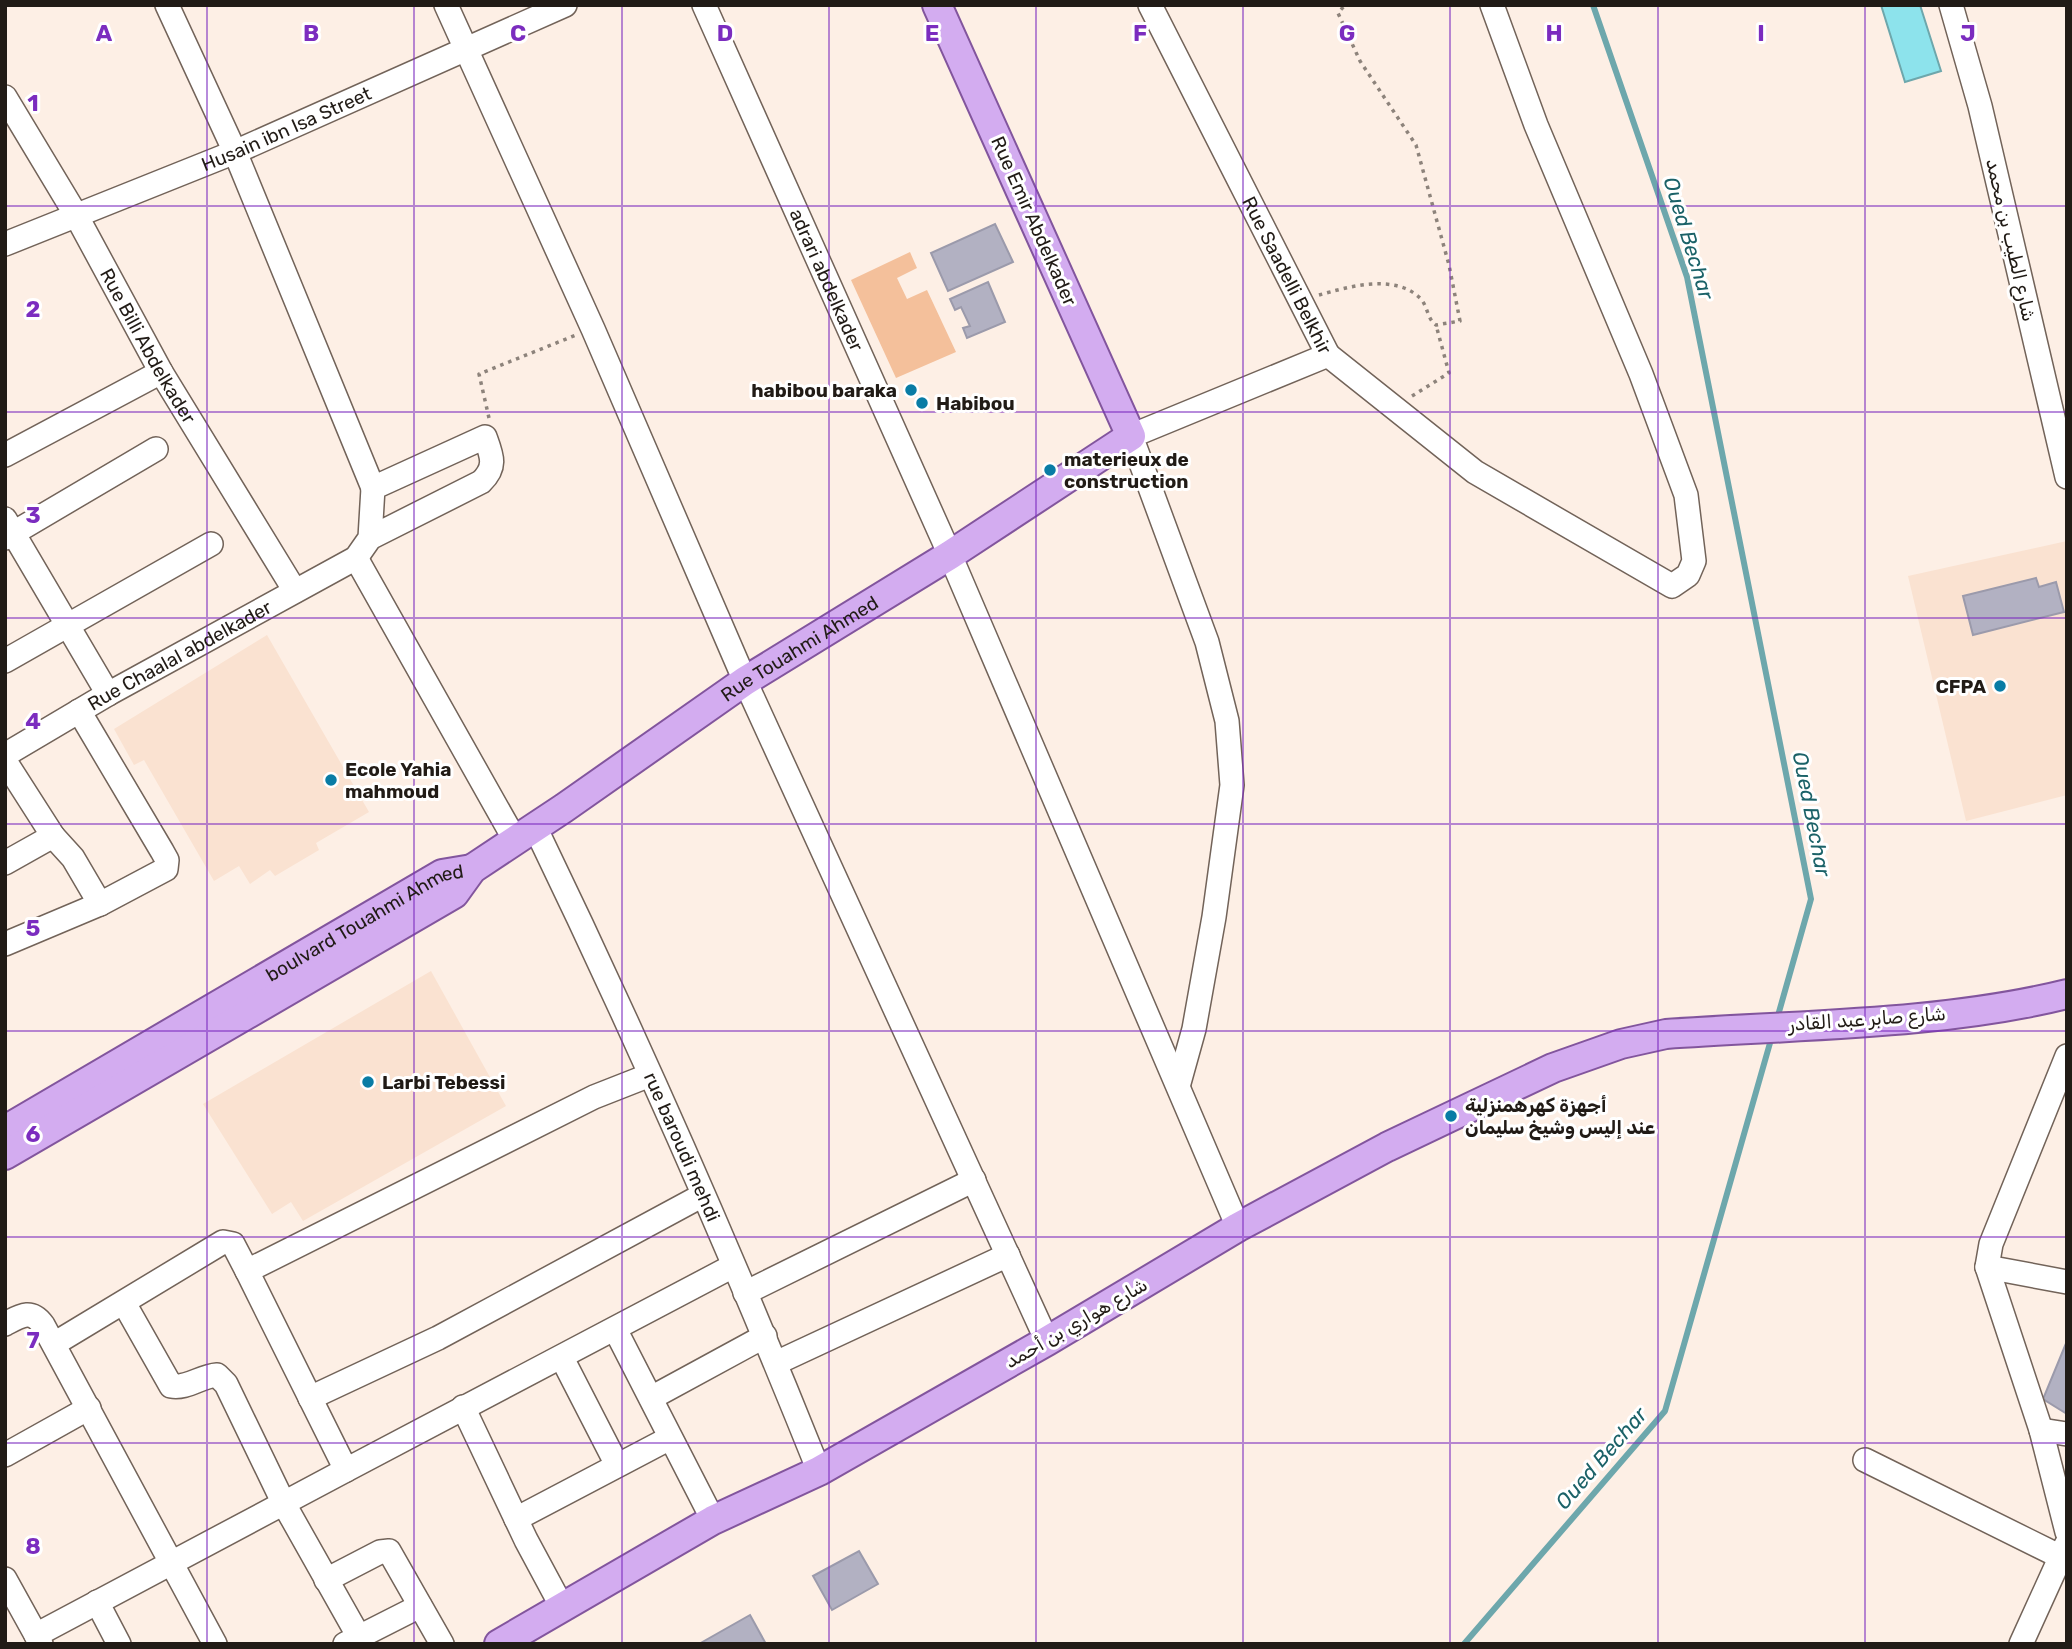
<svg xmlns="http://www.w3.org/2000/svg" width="2072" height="1649" viewBox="0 0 2072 1649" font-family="Rubik,Vazirmatn,sans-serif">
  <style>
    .built { fill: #fae2d1 }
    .green { fill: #f4c09b }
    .water { fill: #8de3ec; stroke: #6da7ac; stroke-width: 2 }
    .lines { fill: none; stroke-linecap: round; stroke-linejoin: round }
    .stream { stroke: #6da7ac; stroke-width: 6 }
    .building { fill: #b2b1c2; stroke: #9b9aab; stroke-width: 2 }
    .minor-casing { stroke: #726359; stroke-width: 26 }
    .major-casing { stroke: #82559d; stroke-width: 32 }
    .path { stroke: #8d837b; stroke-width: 3.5; stroke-dasharray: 3.5 5; stroke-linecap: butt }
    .minor { stroke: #fff; stroke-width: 23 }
    .major { stroke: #d3acf0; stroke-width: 28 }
    .grid { fill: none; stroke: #7b2cbf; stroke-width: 2; stroke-opacity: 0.55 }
    .poi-dot { fill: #097ca5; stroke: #fff; stroke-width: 2.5 }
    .labels { text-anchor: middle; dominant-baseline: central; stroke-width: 6; stroke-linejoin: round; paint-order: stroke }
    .street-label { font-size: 19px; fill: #211b16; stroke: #fff }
    .poi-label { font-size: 19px; font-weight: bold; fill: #211b16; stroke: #fff; text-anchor: start }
    .water-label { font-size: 21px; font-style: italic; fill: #1b6268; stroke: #fff }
    .grid-label { font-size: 23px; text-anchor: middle; font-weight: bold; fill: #7b2cbf; stroke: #fff; stroke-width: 6; stroke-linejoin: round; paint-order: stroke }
  </style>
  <rect width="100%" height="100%" fill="#fdefe5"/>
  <g class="built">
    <path d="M2067,541v254l-101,26 -58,-245z"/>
    <path d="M267,635l102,177 -53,31 3,7 -44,26 -5,-6 -20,14 -11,-18 -25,15 -70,-121 -10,5 -20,-36z"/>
    <path d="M431,971l75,135 -203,115 -12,-19 -19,12 -69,-110z"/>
  </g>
  <path class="green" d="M910,252l7,16 -20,10 10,21 20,-9 29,62 -60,26 -45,-98z"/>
  <path class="water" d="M1881,5h39l21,66 -36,11z"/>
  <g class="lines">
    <g class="stream">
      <path d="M1593,5l94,272 124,622 -34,120"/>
      <path d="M1464,1644l201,-233 107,-375"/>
    </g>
  </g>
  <g class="building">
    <path d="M995,224l18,38 -65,29 -17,-38z"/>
    <path d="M988,282l17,40 -38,16 -4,-10 7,-2 -9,-19 -6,3 -5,-11z"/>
    <path d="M2036,578l3,9 17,-5 8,30 -91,23 -10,-39z"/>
    <path d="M2067,1341v73l-24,-15z"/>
    <path d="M859,1551l19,33 -46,26 -19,-34z"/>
    <path d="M750,1615l16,29h-67z"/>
  </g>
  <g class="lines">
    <defs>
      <g id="minor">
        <path d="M167,5l68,147 138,336"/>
        <path d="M446,5l147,324 152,352 302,660"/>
        <path id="s1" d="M704,5l246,550 288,672"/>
        <path id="s2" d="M1150,5l178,350 -197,81 76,206 20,79 5,64 -18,132 -20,112 -15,54"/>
        <path d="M1951,5l29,101 87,371"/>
        <path id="s3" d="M5,97l71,118 85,157 134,219"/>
        <path id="s4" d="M5,244l230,-92 330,-147"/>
        <path d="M1328,355l147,117 197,114 16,-11 6,-14 -8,-66 -45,-121 -105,-249 -44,-120"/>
        <path d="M5,455l156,-83"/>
        <path d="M5,519l103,175"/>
        <path d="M5,538l151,-89"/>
        <path d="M356,558l159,282"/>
        <path d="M5,661l206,-117"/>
        <path id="s5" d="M5,755l103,-61 248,-136 14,-20 3,-50 112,-51c7,19 12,30 -4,45l-111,56"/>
        <path d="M5,761l48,75"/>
        <path id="s6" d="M535,827c102,211 197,427 284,644"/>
        <path d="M5,863l48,-27 20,22 27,46"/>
        <path d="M5,944l95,-40 66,-35 1,-9 -5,-9 -83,-140"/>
        <path d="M2067,1056l-76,188 -4,23 54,163 26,102"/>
        <path d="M650,1075l-56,22 -347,174 99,199 387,-204"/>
        <path d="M1987,1267l80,15"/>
        <path d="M745,1293l229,-113"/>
        <path d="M124,1303l47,83c16,3 30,-10 46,-11l9,9 58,120 75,133"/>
        <path d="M5,1324c15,-8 26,-16 38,1l172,319"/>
        <path d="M615,1329l98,191"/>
        <path d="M54,1344l169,-102 10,2 14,27"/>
        <path d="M562,1358l55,107"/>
        <path d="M776,1363l232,-108"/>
        <path d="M310,1398l128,-60 265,-143"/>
        <path d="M651,1398l114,-62"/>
        <path d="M463,1407l63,133 36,67"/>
        <path d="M2041,1430l26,4"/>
        <path d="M5,1455l84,-47"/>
        <path d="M1865,1460l196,97"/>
        <path d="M516,1519l154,-81"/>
        <path d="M5,1579l36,65"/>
        <path d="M326,1580l54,-28 9,-1 53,93"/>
        <path d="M97,1602l22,42"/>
        <path d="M36,1635l310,-165"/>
        <path d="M345,1644l75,-38"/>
        <path d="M2021,1644l45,-99"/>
      </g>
      <g id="major">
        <path id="s7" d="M5,1130l437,-256 30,-5"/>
        <path id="s8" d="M5,1155l449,-261 18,-25 92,-61 181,-127 205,-126 181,-119 -194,-431"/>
        <path d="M499,1644l214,-124 106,-49 228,-130 191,-114 149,-80 166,-79 68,-24 45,-10c128,-9 277,-9 401,-40"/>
      </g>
    </defs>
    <use href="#minor" class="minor-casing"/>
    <use href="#major" class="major-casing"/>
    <g class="path">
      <path d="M1319,295c29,-8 75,-22 101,3 8,8 7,21 16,27l24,-4 -11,-56 -33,-120 -56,-84 -22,-48 7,-8"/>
      <path d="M1412,396l37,-23 -13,-48"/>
      <path d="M489,418l-10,-44 97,-39"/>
    </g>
    <use href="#minor" class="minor"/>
    <use href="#major" class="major"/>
  </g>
  <path class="grid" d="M207,5v1639M414,5v1639M622,5v1639M829,5v1639M1036,5v1639M1243,5v1639M1450,5v1639M1658,5v1639M1865,5v1639M5,206h2062M5,412h2062M5,618h2062M5,824h2062M5,1031h2062M5,1237h2062M5,1443h2062"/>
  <g class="poi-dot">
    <circle cx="911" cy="390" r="7"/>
    <circle cx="922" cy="403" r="7"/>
    <circle cx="1050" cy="470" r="7"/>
    <circle cx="2000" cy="686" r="7"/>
    <circle cx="331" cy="780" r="7"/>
    <circle cx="368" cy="1082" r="7"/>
    <circle cx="1451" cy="1116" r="7"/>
  </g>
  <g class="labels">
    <g class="street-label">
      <text stroke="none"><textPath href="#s4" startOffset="304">Husain ibn Isa Street</textPath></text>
      <text transform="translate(1034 221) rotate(66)">Rue Emir Abdelkader</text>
      <text transform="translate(2011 240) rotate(77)">شارع الطيب بن محمد</text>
      <text stroke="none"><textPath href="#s2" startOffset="303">Rue Saadelli Belkhir</textPath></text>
      <text stroke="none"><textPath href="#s1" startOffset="301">adrari abdelkader</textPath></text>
      <text stroke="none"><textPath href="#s3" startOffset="287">Rue Billi Abdelkader</textPath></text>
      <text stroke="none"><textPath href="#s8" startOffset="945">Rue Touahmi Ahmed</textPath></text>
      <text stroke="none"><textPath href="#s5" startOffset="201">Rue Chaalal abdelkader</textPath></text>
      <text stroke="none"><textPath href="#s7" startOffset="416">boulvard Touahmi Ahmed</textPath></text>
      <text transform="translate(1867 1019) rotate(-4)">شارع صابر عبد القادر</text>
      <text stroke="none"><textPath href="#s6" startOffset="352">rue baroudi mehdi</textPath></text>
      <text transform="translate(1076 1323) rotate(-30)">شارع هواري بن أحمد</text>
    </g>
    <g class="poi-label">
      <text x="897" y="390" text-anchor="end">habibou baraka</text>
      <text x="936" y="403">Habibou</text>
      <text x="1064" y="459">materieux de<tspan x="1064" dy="22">construction</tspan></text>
      <text x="1986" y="686" text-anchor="end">CFPA</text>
      <text x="345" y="769">Ecole Yahia<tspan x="345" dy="22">mahmoud</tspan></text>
      <text x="382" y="1082">Larbi Tebessi</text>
      <text x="1465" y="1105">أجهزة كهرهمنزلية<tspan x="1465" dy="22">عند إليس وشيخ سليمان</tspan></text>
    </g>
    <g class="water-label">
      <text transform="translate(1689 238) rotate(73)">Oued Bechar</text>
      <text transform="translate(1812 814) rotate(79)">Oued Bechar</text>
      <text transform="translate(1601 1458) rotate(-49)">Oued Bechar</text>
    </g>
  </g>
  <g class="grid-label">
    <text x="104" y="41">A</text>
    <text x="311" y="41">B</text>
    <text x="518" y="41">C</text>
    <text x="725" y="41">D</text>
    <text x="932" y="41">E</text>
    <text x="1140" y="41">F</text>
    <text x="1347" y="41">G</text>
    <text x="1554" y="41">H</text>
    <text x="1761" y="41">I</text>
    <text x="1968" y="41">J</text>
    <text x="33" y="111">1</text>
    <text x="33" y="317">2</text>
    <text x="33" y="523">3</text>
    <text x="33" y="729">4</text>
    <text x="33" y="936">5</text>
    <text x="33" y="1142">6</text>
    <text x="33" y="1348">7</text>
    <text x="33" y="1554">8</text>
  </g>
  <rect width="2072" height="1649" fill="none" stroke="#211b16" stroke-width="14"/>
</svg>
